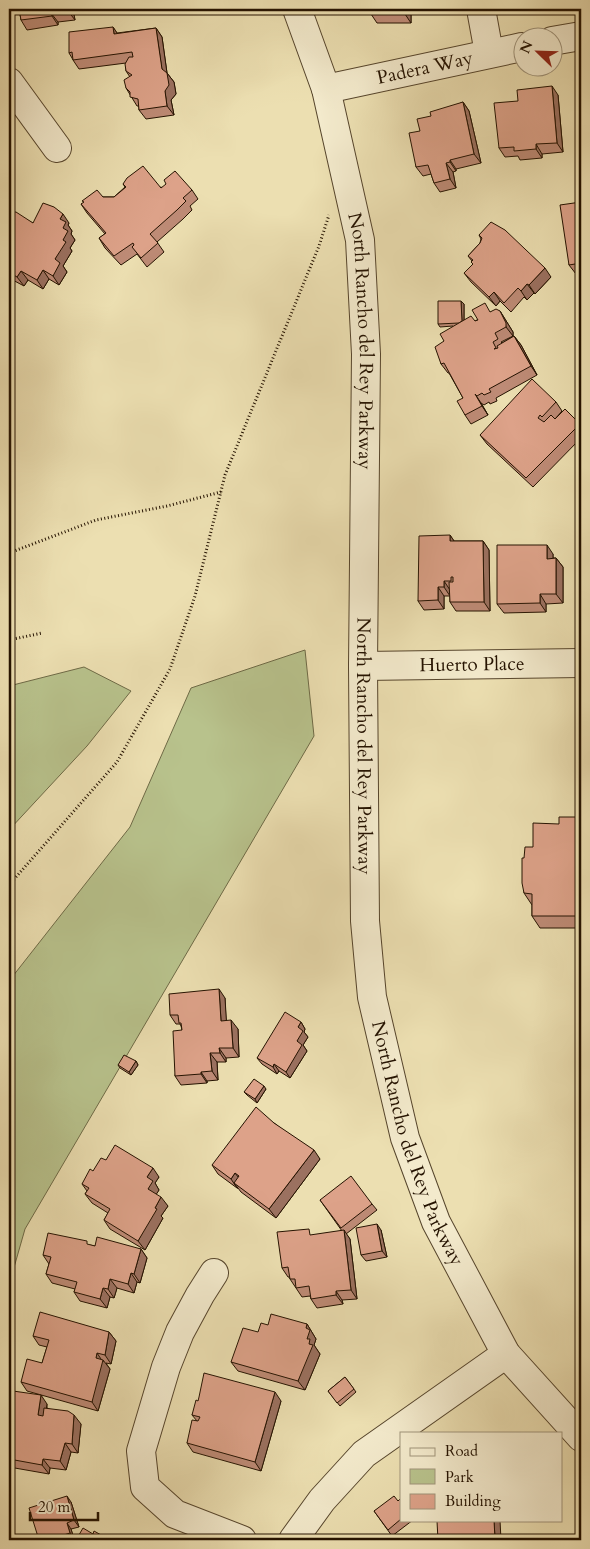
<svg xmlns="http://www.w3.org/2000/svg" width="590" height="1549" viewBox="0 0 590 1549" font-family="Cardo,serif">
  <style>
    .green { fill: #b8c28c; stroke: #6e6a46 }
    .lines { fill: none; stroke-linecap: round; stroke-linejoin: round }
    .minor-casing { stroke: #56452c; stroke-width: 30 }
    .path { stroke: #241200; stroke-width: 3; stroke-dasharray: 1 2.5; stroke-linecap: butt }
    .minor { stroke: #f3eacc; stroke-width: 28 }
    .wall { fill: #be8b76; stroke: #241200 }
    .shaded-wall { fill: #9b7160; stroke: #241200 }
    .building { fill: #dda289; stroke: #241200 }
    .labels { text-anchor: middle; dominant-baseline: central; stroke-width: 4; stroke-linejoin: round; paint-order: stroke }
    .street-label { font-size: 19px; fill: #241200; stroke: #f3eacc }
  </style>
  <rect width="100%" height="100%" fill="#ecdfb1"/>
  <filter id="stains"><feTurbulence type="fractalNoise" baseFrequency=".004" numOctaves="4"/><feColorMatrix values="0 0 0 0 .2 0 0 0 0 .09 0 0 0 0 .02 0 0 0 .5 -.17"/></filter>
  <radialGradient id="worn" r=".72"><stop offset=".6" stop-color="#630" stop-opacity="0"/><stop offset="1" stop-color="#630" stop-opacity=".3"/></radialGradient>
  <g class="green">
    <path d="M305,650l9,86 -289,493 -16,56v-304l121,-154 61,-139z"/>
    <path d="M84,667l47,24 -44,55 -78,84v-144z"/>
  </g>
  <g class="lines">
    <defs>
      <g id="minor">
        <path id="s1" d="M297,9l29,80 34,151 6,114 -3,312 2,255 7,76 33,141 31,84 70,132 75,83"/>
        <path d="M481,9l8,44"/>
        <path d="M552,41l29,-5"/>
        <path d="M9,82l48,66"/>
        <path id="s2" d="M326,89l196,-42"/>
        <path id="s3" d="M363,666l218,-3"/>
        <path d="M214,1273l-14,22 -20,37 -14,35 -25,84 4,36 30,27 67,26"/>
        <path d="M293,1540l29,-40 42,-46 142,-100"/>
      </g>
    </defs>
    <use href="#minor" class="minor-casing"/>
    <g class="path">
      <path d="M9,553l87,-33 71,-14 54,-14"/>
      <path d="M9,640l33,-7"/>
      <path d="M9,885l108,-123 53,-93 25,-73 30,-121 94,-229 10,-31"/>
    </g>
    <use href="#minor" class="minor"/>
  </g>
  <g class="wall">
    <path d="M19,9h54l2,11 -17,2v3l-31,5 -6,-10z"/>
    <path d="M371,9h40v14h-34l-6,-9z"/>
    <path d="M113,27l4,6 39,-5 6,9 5,36 7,9 2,12 -5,6 3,15 -28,4 -7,-9v-4h-2l-11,-18 4,-11 -4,-6v-8l-47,6 -6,-9 -1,-2 -3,-5z"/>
    <path d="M558,95l5,57 -21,2v4l-22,2 -2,-4 -13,1 -6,-9 19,-47z"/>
    <path d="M463,102l6,9 12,52 -25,6v2l-3,1 3,16 -16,4 -6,-9 -3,-9 -8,2 -7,-9 4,-36 11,-15z"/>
    <path d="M123,184l69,6 6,9 -8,7 2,4 -9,9 -26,23 7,10 -17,15 -10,-13 -16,11 -16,-17 -6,-10 6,-4 -18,-21 -6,-9 22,-7h11l11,-10z"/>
    <path d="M581,202v72h-5l-7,-9z"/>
    <path d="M9,212l24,11h36l-1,2 4,6 -1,3 4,6 -5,8 2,3 -9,15 4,6 -8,13 -10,-6 -6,10 -15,-9 -4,6 -15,-8z"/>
    <path d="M479,235l72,42 -16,17 -1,-1 -7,7 -3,-3 -13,15 -11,-11 -4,5 -25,-24 -7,-9 9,-9 -2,-2 1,-1 -4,-5 12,-13 1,-4z"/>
    <path d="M461,301l3,3v16l11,1 16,-9 9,-1 13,21v4l-12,6 1,1 12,-7 7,9 16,30 -41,23 1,3 -7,3 -1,-2 -5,3 -3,-2 7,12 -17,9 -6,-9 -2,-17 -14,-25h-1l-7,-9 3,-23 9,-15 -13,1 -2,-3z"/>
    <path d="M556,402l6,9 -7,8 25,5 1,2v12l-48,49 -46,-43 -7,-9z"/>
    <path d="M450,535l4,6h29l6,9 1,61h-34l-6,-9v-6h-6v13l-20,1 -6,-9z"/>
    <path d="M553,554v4h3l7,9v36l-17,1v8l-42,1 -7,-9z"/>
    <path d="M581,817v113l-1,-2h-40l-8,-12v-11l-8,-12v-35l9,-11 26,-23z"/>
    <path d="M225,998l1,23 12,8 1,28 -13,1v4h-9l1,18 -11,1v2l-26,2 -6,-9 7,-46 -1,-4 -1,-2h-4l-6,-9z"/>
    <path d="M301,1022l4,7 -1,3 4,5 -5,8 4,6 -17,27 -11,-7 -2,3 -15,-10 -5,-6z"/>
    <path d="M136,1061l2,4 -7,10 -11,-7 -2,-3z"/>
    <path d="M266,1089l-9,14 -10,-8 -3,-3z"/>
    <path d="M274,1123l46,36 -44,59 -35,-26 -3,-4h-1l-19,-14 -6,-9z"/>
    <path d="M106,1160l53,17 -4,6 4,7 -3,4 12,12 -7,10 2,2 -18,32 -35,-21 -6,-9 4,-7 -16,-10 -7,-9 2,-3 -5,-7 11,-13z"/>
    <path d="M320,1200l52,4 5,6 -31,24 4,5 7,60 -15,1 1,4 -26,4 -6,-9 -1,-3 -8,1 -12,-18 -1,-2h-1l-6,-9 60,-37z"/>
    <path d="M381,1230l6,27 -21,4 -5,-6z"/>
    <path d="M90,1245l5,1 46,3 6,9 -7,25 -3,-1 -3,11 -17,-5 -3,10 -4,-1 -3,11 -27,-7 -6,-9 1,-3 -23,-6 -6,-9 3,-10 -6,-9z"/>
    <path d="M307,1324l9,15 -2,6 6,9 -15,36 -67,-19 -7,-9 27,-30z"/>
    <path d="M109,1332l7,9 -5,23 -5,-1 4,6 -12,42 -71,-20 -6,-9 21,-19 5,-16 -8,-2 -6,-9z"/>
    <path d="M345,1377l11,15 -16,14 -12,-15z"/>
    <path d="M198,1401h83l-20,70 -68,-19 -6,-9 10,-22 -5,-6z"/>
    <path d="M47,1404v4l34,16 -3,29 -7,-1 -5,18 -16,-2 -1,6 -40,-7v-47z"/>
    <path d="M401,1498v22h12l-21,16 -18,-25 24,-10z"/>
    <path d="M71,1502l8,25 -8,2 3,10 -4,1h-31z"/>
  </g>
  <g class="shaded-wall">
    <path d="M68,9h5l2,11 -7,-9z"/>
    <path d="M405,9h6v14l-6,-9z"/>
    <path d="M51,13l7,9v3l-6,-9z"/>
    <path d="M113,27l6,9 -5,-2z"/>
    <path d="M156,28l6,9 5,36 7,9 2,12 -5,6 3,15 -7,-9z"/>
    <path d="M552,86l6,9 5,57 -6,-9z"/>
    <path d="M463,102l6,9 12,52 -7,-9z"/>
    <path d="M536,144l6,10v4l-6,-9z"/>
    <path d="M450,160l6,9v2l-6,-9z"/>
    <path d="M446,163l7,9 3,16 -6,-9z"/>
    <path d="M63,214l6,9 -1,2 4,6 -1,3 4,6 -5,8 2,3 -9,15 4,6 -8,13 -6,-9 2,-17 8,-19v-12l-3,-9z"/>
    <path d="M545,268l6,9 -16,17 -6,-9z"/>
    <path d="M43,270l6,9 -6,10 -6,-9z"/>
    <path d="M21,271l7,9 -4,6 -7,-9z"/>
    <path d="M527,284l7,9 -7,7 -6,-9z"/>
    <path d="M494,292l6,9 -4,5 -7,-9z"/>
    <path d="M461,301l3,3v22l-2,-3z"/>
    <path d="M500,311l13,21v4l-7,-9z"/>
    <path d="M514,336l7,9 16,30 -6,-9z"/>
    <path d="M475,394l6,9 7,12 -6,-9z"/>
    <path d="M450,535l6,9 -6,-3z"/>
    <path d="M483,541l6,9 1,61 -6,-9z"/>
    <path d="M547,545l6,9v14l-6,-9z"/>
    <path d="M556,558l7,9v36l-7,-9z"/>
    <path d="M444,581l6,9v6l-6,-9z"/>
    <path d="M438,587l6,9v13l-6,-9z"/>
    <path d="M540,594l6,10v8l-6,-9z"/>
    <path d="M219,989l6,9 2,32 -6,-9z"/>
    <path d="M231,1020l7,9 1,28 -6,-9z"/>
    <path d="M301,1022l4,7 -1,3 4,5 -5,8 4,6 -17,27 -4,-6 11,-31 1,-14z"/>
    <path d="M219,1048l7,10v4l-6,-9z"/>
    <path d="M210,1053l7,9 1,18 -6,-9z"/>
    <path d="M136,1061l2,4 -7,10 -2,-3z"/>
    <path d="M274,1064l5,7 -2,3 -4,-7z"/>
    <path d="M201,1072l6,9v2l-6,-9z"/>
    <path d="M264,1086l2,3 -9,14 -2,-4z"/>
    <path d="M314,1150l6,9 -44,59 -7,-9z"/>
    <path d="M153,1168l6,9 -4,6 4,7 -5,8 -6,-9 -1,-12z"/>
    <path d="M235,1173l7,9 -8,1 4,5h-1l-6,-9z"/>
    <path d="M161,1197l7,9 -7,10 2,2 -18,32 -7,-9 17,-33z"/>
    <path d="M377,1224l4,6 6,27 -5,-6z"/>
    <path d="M344,1230l6,9 7,60 -6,-9z"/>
    <path d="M141,1249l6,9 -7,25 -6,-9z"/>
    <path d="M131,1273l6,9 -3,11 -6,-9z"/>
    <path d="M110,1279l7,9 -3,10 -6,-9z"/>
    <path d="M103,1288l7,9 -3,11 -7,-9z"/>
    <path d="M336,1291l6,9 1,4 -7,-9z"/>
    <path d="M307,1324l9,15 -2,6 6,9 -15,36 -7,-9 11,-37 -2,-5 -1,-11z"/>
    <path d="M109,1332l7,9 -5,23 -6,-9z"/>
    <path d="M97,1353l6,9v-2l7,9 -12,42 -6,-9 4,-44z"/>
    <path d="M275,1392l6,9 -20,70 -6,-9z"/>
    <path d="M41,1395l6,9 -3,20 -6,-9z"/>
    <path d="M74,1415l7,9 -3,29 -6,-9z"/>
    <path d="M65,1443l6,9 -5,18 -6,-9z"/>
    <path d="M43,1459l7,9 -1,6 -7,-9z"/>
    <path d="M67,1496l4,6 8,25 -5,-7z"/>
    <path d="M494,1520h6l1,20h-5l-1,-1z"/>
    <path d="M67,1523l4,6 3,10 -4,-6z"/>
  </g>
  <g class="building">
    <path d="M19,9h49v2l-17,2 1,3 -31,4z"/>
    <rect x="371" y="9" width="34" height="5"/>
    <path d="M113,27l1,7 42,-6 6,41 5,4 2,12 -4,6 2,15 -28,4 -1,-11 -8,-2v-5l-4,-4 -2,-8 8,-5 -6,-4 -1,-7 4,-7h4l-1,-5 -59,8 -1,-8 -3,1v-21z"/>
    <path d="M552,86l5,57 -21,1v5l-22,2v-4l-15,1 -5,-45 24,-2 -1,-11z"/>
    <path d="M463,102l11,52 -24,6v2l-4,1 4,16 -16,4 -6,-18 -12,2 -7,-34 11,-2 -3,-12 14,-3 -1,-4z"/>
    <path d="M143,166l18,22 5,-4 -2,-4 11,-9 17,19 -9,8 3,3 -9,9 -27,24 8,9 -17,15 -9,-11 2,-2 -1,-2 -19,13 -15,-18 7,-5 -25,-29 3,-2 -2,-1 15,-11 6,7h11l12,-10 -3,-3 4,-6z"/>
    <path d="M581,202v61l-12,2 -9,-60z"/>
    <path d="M43,203l11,4 9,7 -3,5 6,3 -3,6 5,3 -5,9 3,2 -11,17 5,4 -7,13 -10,-6 -6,10 -16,-9 -4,6 -8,-5v-60h7l17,11z"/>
    <path d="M491,222l14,8 40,38 -16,17 -2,-1 -6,7 -3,-3 -14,15 -10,-11 -5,5 -25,-24 9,-9 -2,-2 2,-2 -5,-4 12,-13 2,-5 -3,-3z"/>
    <path d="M438,301h23l1,20 -3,2 -21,1z"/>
    <path d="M485,303l5,9 6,-3 4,2 6,12v4l-11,6 3,6 -5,3 3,6 -2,1 4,-1 -1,-2 17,-10 17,30 -42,23 2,3 -7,3 -2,-2 -5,3 -2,-2 7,12 -17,9 -8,-14 6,-3 -19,-35 -3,1 -6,-17 9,-6 -4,-7 31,-18 4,5 3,-1 -6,-10z"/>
    <path d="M532,379l24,23 -14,15 -2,-2 -2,3 6,4 7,-7 4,4 10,-10 15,15 -54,54 -46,-43z"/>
    <path d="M450,535v6h33l1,61h-34l-1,-20h4v-5h-2v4h-7v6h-6v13l-20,1 1,-65z"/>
    <path d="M497,545h50v14l9,-1v36h-16v9l-43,1z"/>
    <path d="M580,548h1v36z"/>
    <path d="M559,817h22v105h-5v-6h-44v-22l-8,-1 -2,-10v-25h2l1,-11h8v-24l26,1z"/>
    <path d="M219,989l2,32 10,-1 2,28h-14l1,5h-10l2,18 -11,1v2l-26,2 -2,-45 9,-1 -1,-7h-2l-1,-8h-8l-1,-21z"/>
    <path d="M285,1012l16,10 -3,5 5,4 -6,10 5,4 -16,27 -12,-8 -1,3 -16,-9z"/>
    <path d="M124,1055l12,6 -7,11 -11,-7z"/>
    <path d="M254,1079l10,7 -9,13 -11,-7z"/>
    <path d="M256,1107l18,16 40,27 -45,59 -35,-26 5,-7 -4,-3 -4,6 -19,-14z"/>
    <path d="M115,1145l38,23 -6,9 6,4 -5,8 13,8 -6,11 2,1 -19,32 -34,-21 6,-11 -25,-15 4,-6 -7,-4 8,-15 3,2 8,-13 5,2z"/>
    <path d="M351,1176l21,28 -31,24 -21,-28z"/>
    <path d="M377,1224l5,27 -21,4 -5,-27z"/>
    <path d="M309,1229l1,6 34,-5 7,60 -15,1v4l-25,4 -2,-13 -13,2 -1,-9h-5l-2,-12 -6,1 -5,-36z"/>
    <path d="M48,1233l39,8v3l8,2 2,-9 44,12 -7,25 -3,-1 -3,11 -18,-5 -2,10 -5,-1 -3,11 -26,-7 3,-10 -31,-8 5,-17 -8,-2z"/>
    <path d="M40,1312l69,20 -4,23 -8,-2 -1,5 7,2 -11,42 -71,-20 6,-23 15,4 7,-23 -16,-4z"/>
    <path d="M271,1314l36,10 -1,4 4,2 -3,9h3l-1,5 4,1 -15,36 -67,-19 12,-34 15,4 3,-9 7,2z"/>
    <path d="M204,1373l71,19 -20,70 -68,-19 5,-23 6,1 2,-4 -8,-2 4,-15 2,1 1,-4z"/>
    <path d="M345,1377l9,12 -17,14 -9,-12z"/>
    <path d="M13,1391l28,4 -3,20 5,1 1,-8 24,3 6,4 -2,29 -7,-1 -5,18 -17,-2 -1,6 -33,-6v-39z"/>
    <path d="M67,1496l7,24 -7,3 3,10 -16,5 -2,-2 -1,3 -5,1h-7l-10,-32z"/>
    <path d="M394,1496l4,5 3,-3v21l-13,11 -14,-19z"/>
    <path d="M446,1520h48l1,19h-7v1h-50l-1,-19h9z"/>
    <path d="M83,1528l10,6 1,-3 16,9h-34z"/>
    <path d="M563,1534l5,6h-11z"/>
    <path d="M52,1536l7,4h-9z"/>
  </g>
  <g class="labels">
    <g class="street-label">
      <text stroke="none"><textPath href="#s2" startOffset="101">Padera Way</textPath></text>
      <text stroke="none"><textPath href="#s1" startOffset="341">North Rancho del Rey Parkway</textPath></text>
      <text stroke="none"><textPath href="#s3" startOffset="109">Huerto Place</textPath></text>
      <text stroke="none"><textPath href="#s1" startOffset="746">North Rancho del Rey Parkway</textPath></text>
      <text stroke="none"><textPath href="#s1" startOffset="1151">North Rancho del Rey Parkway</textPath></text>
    </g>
  </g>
  <rect width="590" height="1549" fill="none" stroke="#ecdfb1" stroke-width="30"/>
  <rect x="10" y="10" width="570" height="1529" fill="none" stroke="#241200" stroke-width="2.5"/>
  <rect x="15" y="15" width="560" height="1519" fill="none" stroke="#241200"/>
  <rect x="400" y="1432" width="162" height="90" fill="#f3eacc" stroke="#a0947a"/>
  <rect x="410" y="1448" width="25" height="8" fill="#f3eacc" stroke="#a0947a"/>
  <text x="445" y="1456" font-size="15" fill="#241200">Road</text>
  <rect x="410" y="1469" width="25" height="15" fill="#b8c28c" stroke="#a0947a"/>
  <text x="445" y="1482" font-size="15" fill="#241200">Park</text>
  <rect x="410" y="1494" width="25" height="15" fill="#dda289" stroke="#a0947a"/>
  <text x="445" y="1506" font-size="15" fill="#241200">Building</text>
  <g transform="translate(538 52) rotate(293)"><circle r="24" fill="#f3eacc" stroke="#a0947a"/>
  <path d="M0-4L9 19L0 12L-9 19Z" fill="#8f2418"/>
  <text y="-8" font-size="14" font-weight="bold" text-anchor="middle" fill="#241200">N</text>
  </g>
  <path d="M30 1512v8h68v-8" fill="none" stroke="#241200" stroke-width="2.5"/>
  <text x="38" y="1512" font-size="15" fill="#241200" stroke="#f3eacc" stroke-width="4" paint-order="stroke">20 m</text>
  <rect width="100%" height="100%" filter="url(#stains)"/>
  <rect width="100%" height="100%" fill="url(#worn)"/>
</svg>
